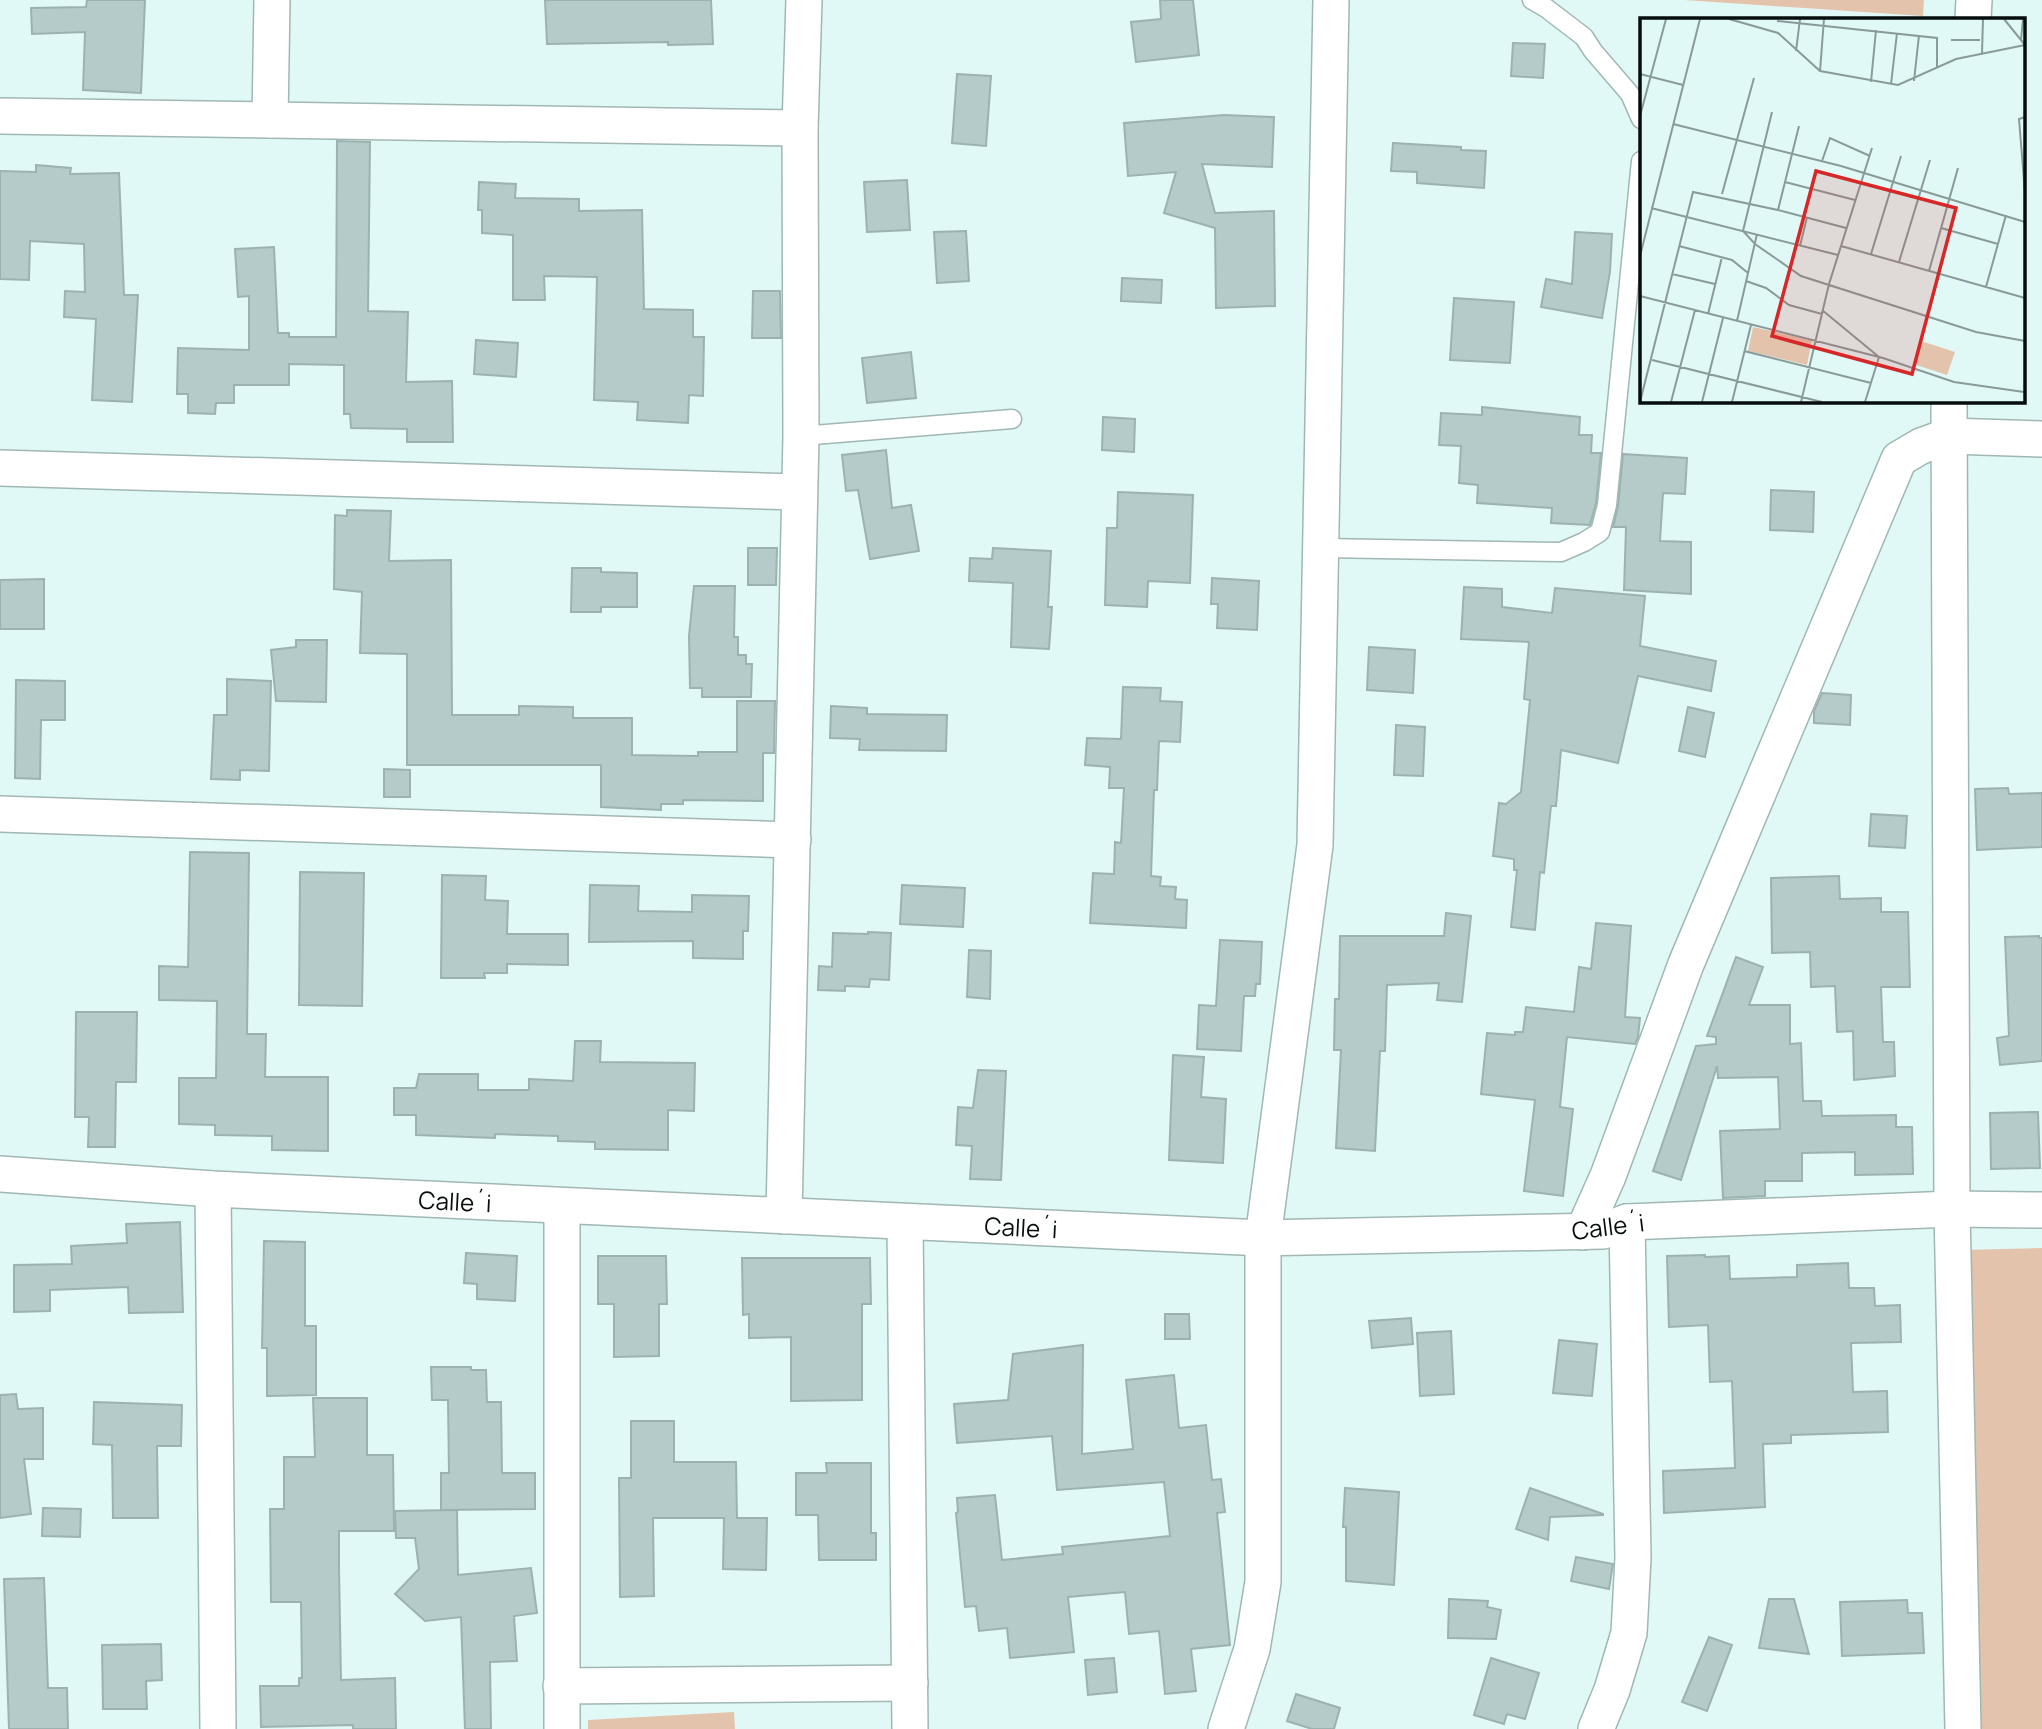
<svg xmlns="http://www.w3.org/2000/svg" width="2042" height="1729" viewBox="0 0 2042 1729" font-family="Manrope,sans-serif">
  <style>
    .green { fill: #e4c3ad }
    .building { fill: #b4cbc9; stroke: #9cb2b0; stroke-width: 2 }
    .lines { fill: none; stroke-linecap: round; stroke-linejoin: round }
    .lane-casing { stroke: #a0b7b4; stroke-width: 21 }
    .street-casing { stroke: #a0b7b4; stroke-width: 38 }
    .lane { stroke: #fff; stroke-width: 18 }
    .street { stroke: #fff; stroke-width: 35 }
    .labels { text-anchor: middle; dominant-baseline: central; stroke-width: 6; stroke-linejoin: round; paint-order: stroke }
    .street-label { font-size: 24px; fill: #060e0d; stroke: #fff }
    .inset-road { fill: none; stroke: #899b99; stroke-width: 2 }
    .view { fill: #d62828; fill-opacity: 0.15; stroke: #d62828; stroke-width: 3.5 }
    .inset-edge { fill: none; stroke: #060e0d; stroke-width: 3.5 }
  </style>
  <rect width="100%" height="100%" fill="#e1f9f6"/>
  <g class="green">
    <path d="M1684,0h240l-1,16z"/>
    <path d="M2042,1248v481h-64l-17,-479z"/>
    <path d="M734,1712l1,17h-147v-9z"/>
  </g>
  <g class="building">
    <path d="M87,0h58l-4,93 -58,-3 2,-58 -53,2 -1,-26 55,-1z"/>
    <path d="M545,0h166l2,44 -45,1v-3l-121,2z"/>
    <path d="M1160,0h33l6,55 -63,7 -5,-40 30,-3z"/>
    <path d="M1513,43l32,1 -2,34 -32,-2z"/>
    <path d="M957,74l34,2 -5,70 -34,-3z"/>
    <path d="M1224,115l50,2 -2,50 -70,-3 13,49 59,-2 1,95 -59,2 -1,-80 -51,-15 12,-41 -48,4 -4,-53z"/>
    <path d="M337,141l33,1 -2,169 40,1 -2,70 46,-1 1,61h-46v-13l-56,-1 -1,-14h-6v-49l-55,-1v21h-55v18h-18l-1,11 -27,-1v-19h-11l1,-46 71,2v-54l-11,1 -3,-48 39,-2 4,86h11v4h47z"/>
    <path d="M1393,143l68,4v3l25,1 -2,37 -67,-5v-11l-26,-1z"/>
    <path d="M36,165l35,3 -1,6 49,-1 5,122h14l-6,107 -40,-2 4,-81 -32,-2 1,-26 20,1 -1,-48 -54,-3 -1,39 -29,-1v-108l36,1z"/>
    <path d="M907,180l3,50 -43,2 -3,-50z"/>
    <path d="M479,182l37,2 -1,14 64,1v12l63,-1 2,99 49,1v27h11l-1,59 -14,-1 -1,28 -51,-3 1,-18 -44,-2 3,-123 -53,-1 1,24h-32v-65l-31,-2v-23h-4z"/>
    <path d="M966,231l3,50 -32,2 -3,-51z"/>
    <path d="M1575,232l37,2 -2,38 -8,46 -61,-11 5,-28 26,5z"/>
    <path d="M1122,278l40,2 -1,23 -40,-2z"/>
    <path d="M753,291h27l1,47h-29z"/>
    <path d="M1454,298l60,4 -4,61 -60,-3z"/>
    <path d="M476,340l42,3 -2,34 -42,-3z"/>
    <path d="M911,352l5,46 -49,5 -5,-45z"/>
    <path d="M1482,407l98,10 -1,18h13l-1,18h10l-5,50 -6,22 -39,-2 1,-15 -75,-5 1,-18 -19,-2 2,-37 -22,-1 2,-32 41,2z"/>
    <path d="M1103,417l32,2 -1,33 -32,-2z"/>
    <path d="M886,450l6,58 19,-3 8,46 -49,8 -12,-69 -12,1 -4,-36z"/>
    <path d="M1623,454l64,4 -2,36 -22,-1 -3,48 31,1v52l-67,-4 2,-63h-13l5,-21z"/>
    <path d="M1771,490l43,2 -1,40 -43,-2z"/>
    <path d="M1118,492l75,3 -3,88 -42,-2 -1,26 -42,-2 2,-77h10z"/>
    <path d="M347,510l44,1 -2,50 62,-1 1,155h67v-9l54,1v11h59v37l66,1v-4h39v-51h38l-1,52h-11v48l-80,-1v4h-22v6l-60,-3v-42h-194v-111l-47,-1 2,-61 -28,-3 1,-74 12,1z"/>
    <path d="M748,548h29l-1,37h-28z"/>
    <path d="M993,548l58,3 -3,56h4l-3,42 -38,-2 2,-64 -44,-2 1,-23 22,1z"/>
    <path d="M572,568h29v4l36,1v34h-36v5h-30z"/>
    <path d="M1212,578l47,3 -2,49 -40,-2 1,-24h-7z"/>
    <path d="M44,579v50h-44v-49z"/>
    <path d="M694,586h41l-1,51h4v18h8v9h6l-1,33h-49v-9h-12l-1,-52z"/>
    <path d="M1464,587l38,2v18l50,6 3,-25 90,8 -5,50 76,15 -5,30 -73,-15 -20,87 -57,-13 -5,56h-5l-7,67 -4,-1 -5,58 -24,-3 6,-57h-3v-11l-21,-3 6,-53 7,1 15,-12 9,-92 -6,-1 5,-57 -68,-3z"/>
    <path d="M296,640h31l-1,62 -50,-1 -5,-51 25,-3z"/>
    <path d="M1369,647l46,3 -2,43 -46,-3z"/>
    <path d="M227,679l44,2 -2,90 -29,-1v10l-29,-1 3,-64h13z"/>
    <path d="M16,680l49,1v39h-24l-1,59 -25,-1z"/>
    <path d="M1123,687l38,1 -1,13 22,1 -2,40 -21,-1 -2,49h-3l-3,86 10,1 -1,9 16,1 -1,12 12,1 -1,28 -96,-5 3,-50 21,1 1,-32 6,1 3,-55h-15l1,-21 -25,-2 2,-27 34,1z"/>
    <path d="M1822,693l29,2 -1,30 -36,-2v-12z"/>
    <path d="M831,706l36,2v6l80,1 -1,36 -87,-1 1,-11 -30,-1z"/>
    <path d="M1688,707l26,6 -9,44 -26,-6z"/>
    <path d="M1396,725l29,2 -2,49 -29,-1z"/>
    <path d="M384,769l26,1v27h-26z"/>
    <path d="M2008,788l1,6 33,-1v54l-65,3 -2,-61z"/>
    <path d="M1871,814l36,2 -2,32 -36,-2z"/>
    <path d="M190,852l59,1 -2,181h19l-1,43h63v74l-56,-1v-14l-57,-1v-10l-36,-1v-46h37l1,-77 -58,-1v-34l29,1z"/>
    <path d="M300,872l64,1 -2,133 -63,-1z"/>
    <path d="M442,875l44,1 -1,24 23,1 -1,33h61v31l-61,-1v9h-23l1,5h-44z"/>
    <path d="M1839,876l1,23 41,-1v14h27l2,75h-29l2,55h11l1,34 -41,4 -1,-49 -16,1 -2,-46 -24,1 -1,-35 -38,1 -1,-75z"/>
    <path d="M590,885l49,1 -1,25 54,1v-17l57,1 -1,35h-5v28l-50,-1v-17l-104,1z"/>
    <path d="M902,885l63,3 -2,39 -63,-3z"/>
    <path d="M1446,913l25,3 -9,86 -25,-2 2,-17 -52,2 -2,66h-5l-5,100 -39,-3 5,-98h-7l1,-51h4l1,-63h104z"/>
    <path d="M1596,923l35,3 -6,91 15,1 -2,19 -3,7 -68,-7 -7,70 13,2 -10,87 -39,-5 11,-91 -54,-6 6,-61 28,2v-3h8l3,-25 48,5 5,-45 12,2z"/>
    <path d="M868,932l23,1 -2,47 -19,-1 -1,8 -24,-1v5l-27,-1 1,-24 13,1 1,-34 35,1z"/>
    <path d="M2039,936v2h3v123l-42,4 -3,-27 12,-2 -4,-99z"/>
    <path d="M1220,940l42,2 -2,42h-4l-1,12h-11l-3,55 -44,-2 2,-44 17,1z"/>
    <path d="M969,950l22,1 -1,48 -23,-2z"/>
    <path d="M1736,957l27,10 -14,38h41v39l11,-1 2,58h18l1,15 74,-1v12h16l1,47 -58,1v-23l-53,1v28h-37v15l-42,2 -3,-67 60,-2 -2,-52 -60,1 -1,-12 -36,114 -28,-9 43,-125 20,-2v-7l-9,-1z"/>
    <path d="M76,1012h61l-1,70h-20l-1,65h-27l1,-30h-14z"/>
    <path d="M575,1041h26l-1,21 95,1 -1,48 -26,-1v40l-73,-1v-7l-37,-1v-5l-63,-2v4l-79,-3v-20h-22v-27h22l3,-14h59v16h51v-11l44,2z"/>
    <path d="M1173,1055l31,2 -3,40 25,2 -3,64 -54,-3z"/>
    <path d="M978,1070l28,1 -5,109 -31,-1 2,-33 -16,-1 2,-38 15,1z"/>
    <path d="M2038,1112l2,56 -49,1 -1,-56z"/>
    <path d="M180,1222l3,90 -54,1 -1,-26 -78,3v21l-36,1v-47l58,-1 -1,-18 56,-3 -1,-19z"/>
    <path d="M264,1241l41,1v84h11v69l-49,1v-48h-5z"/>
    <path d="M466,1253l51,3 -2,45 -38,-2v-15l-13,-1z"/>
    <path d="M1705,1255v2l24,-1 1,23 67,-2v-12l51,-2 1,25h25l1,18 25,-1 1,37 -50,1 2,49 34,-1 1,41 -97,3v8l-28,1 2,63 -101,6 -1,-42 72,-3 -3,-87 -22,1 -2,-57 -39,2 -2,-71z"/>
    <path d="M598,1256h68l1,48h-8v52l-45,1v-53h-16z"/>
    <path d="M742,1258h128l1,46h-9v96l-71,1v-64l-42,1v-24l-6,1z"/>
    <path d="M1165,1314h24l1,25h-25z"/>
    <path d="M1411,1318l2,26 -41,4 -3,-27z"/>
    <path d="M1451,1331l3,63 -34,2 -3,-63z"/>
    <path d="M1559,1340l38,4 -5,52 -39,-3z"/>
    <path d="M1083,1345l-1,109 51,-5 -7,-69 48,-5 5,53 27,-3 6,55 9,-1 4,33 -8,1 13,132 -39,4 5,42 -31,3 -6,-63 -30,3 -4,-42 -57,5 6,55 -64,6 -3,-30 -28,3 -3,-25 -11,1 -9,-94 2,-1 -1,-14 38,-3 7,65 61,-6 -1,-7 108,-11 -6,-54 -107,8 -5,-54 -95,7 -3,-39 54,-4 5,-46z"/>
    <path d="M431,1367h40v3h15l1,32h14l1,71h33v36l-94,1v-37h8l-1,-73h-16z"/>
    <path d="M16,1394l2,15 25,-1v51h-19l7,55 -31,4v-123z"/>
    <path d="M313,1398h54v57h26l1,76h-55v38l2,111 54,-2 1,51h-43v-4l-92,2 -1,-41h39v-8h3l-1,-76h-30l-1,-93h14v-52h31z"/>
    <path d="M94,1402l88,3 -1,41h-24l1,72h-45l-1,-73 -19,-1z"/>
    <path d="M631,1421h43v41h62l1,56h30l-1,52 -43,-1 1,-51h-71l1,78 -34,1 -1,-119h12z"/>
    <path d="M826,1463h45v70h5v27h-57l-1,-45h-22v-42h31z"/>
    <path d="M1345,1488l54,4 -5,93 -48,-4v-54h-3z"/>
    <path d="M1530,1488l73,26v1l-53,2 -2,23 -32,-11z"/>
    <path d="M43,1508l38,1 -1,28 -38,-1z"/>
    <path d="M457,1510l1,65 73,-7 6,45 -23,3 3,45 -27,1 1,67h-26l-4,-112 -36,4 -30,-27 24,-25 -4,-31h-19l-1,-27z"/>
    <path d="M1576,1557l37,7 -4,25 -38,-8z"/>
    <path d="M44,1578l4,110h19l1,41h-59l-5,-150z"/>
    <path d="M1449,1599l39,2 -1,6 14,3 -5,29 -48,-1z"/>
    <path d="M1769,1599h25l15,55 -50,-6z"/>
    <path d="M1907,1600l1,13h14l2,40 -82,3 -2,-54z"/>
    <path d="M1709,1637l23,8 -25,66 -25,-9z"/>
    <path d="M161,1644l1,36 -16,1 1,28h-44l-1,-64z"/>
    <path d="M1114,1658l3,34 -29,3 -3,-35z"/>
    <path d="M1491,1658l48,15 -14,46 -18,-5 -3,10 -30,-9z"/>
    <path d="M1296,1694l44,14 -6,21h-22l-25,-8z"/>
  </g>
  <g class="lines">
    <defs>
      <g id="lane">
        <path d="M1532,0l14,8 38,29 9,14 37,43 11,25"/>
        <path d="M801,436l211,-17"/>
        <path d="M1322,548l239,4 23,-10 16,-10 7,-27 34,-344"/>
      </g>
      <g id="street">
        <path d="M1973,19l1,-19"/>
        <path d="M0,116l800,12"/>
        <path d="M270,120l2,-120"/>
        <path d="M1949,401l3,808 11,520"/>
        <path d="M0,468l799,24"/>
        <path d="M0,814l793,26"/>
        <path d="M0,1174l213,15 1050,49 340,-7 24,-9 325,-13 90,1"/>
        <path d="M213,1189l5,540"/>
        <path d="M562,1206v523"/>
        <path d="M784,1216l17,-780 -1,-308 4,-128"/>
        <path d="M905,1222l5,507"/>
        <path d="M1583,1232l25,-56 78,-212 213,-505 22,-13 28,-10 93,3"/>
        <path d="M561,1686l349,-3"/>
        <path d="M1226,1729l26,-80 11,-67v-344l52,-393 16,-845"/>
        <path d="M1596,1729l16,-39 17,-57 4,-75 -6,-336"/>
      </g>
    </defs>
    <use href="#lane" class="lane-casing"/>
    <use href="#street" class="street-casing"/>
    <use href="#lane" class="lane"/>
    <use href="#street" class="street"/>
  </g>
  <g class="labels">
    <g class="street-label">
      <text transform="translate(455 1201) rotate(3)">Calle´i</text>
      <text transform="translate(1608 1226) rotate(-7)">Calle´i</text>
      <text transform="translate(1021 1227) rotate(3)">Calle´i</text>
    </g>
  </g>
  <g transform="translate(1640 18)">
    <rect width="385" height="385" fill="#e1f9f6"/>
    <path d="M113,309l59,13 -5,25 -59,-14zM281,323l34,11 -8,23 -34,-11z" fill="#e4c3ad"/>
    <path class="inset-road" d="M89,1l49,14 42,38 78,14 58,-26 69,-14M364,1l21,26M137,3l160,17v29M311,22h29M381,22l2,-21M156,33l4,-32M342,35l1,-34M180,53l4,-52M0,56l43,11M274,63l5,-46M231,64l5,-52M251,66l6,-51M132,94l-29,119 12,13 46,32 175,56 49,9M0,98l26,-97M385,99l-6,2 6,74M33,106l168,42 184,56M182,143l8,-23 40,18M145,164l70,18M82,176l32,-116M11,190l187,47M138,192l68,18M301,210l57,16M39,228l53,14 16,13M160,228l7,-29M201,228l184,52M231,236l30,-98M0,238l60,-237M259,244l31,-102M289,253l29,-103M32,256l43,10M106,263l20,7 23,17 33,9M346,269l20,-72M0,278l243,62 71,24 70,10M182,292l57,47M68,296l14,-57M97,303l20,-87M104,333l127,32M12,342l170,42M0,384l53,-210 85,18 21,-84M31,384l24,-92M62,384l21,-84M92,384l19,-77M161,384l28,-118 43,-136M225,384l14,-45"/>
    <path class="view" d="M176,153l140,37 -44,166 -140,-38z"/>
    <rect width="385" height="385" class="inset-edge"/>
  </g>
</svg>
